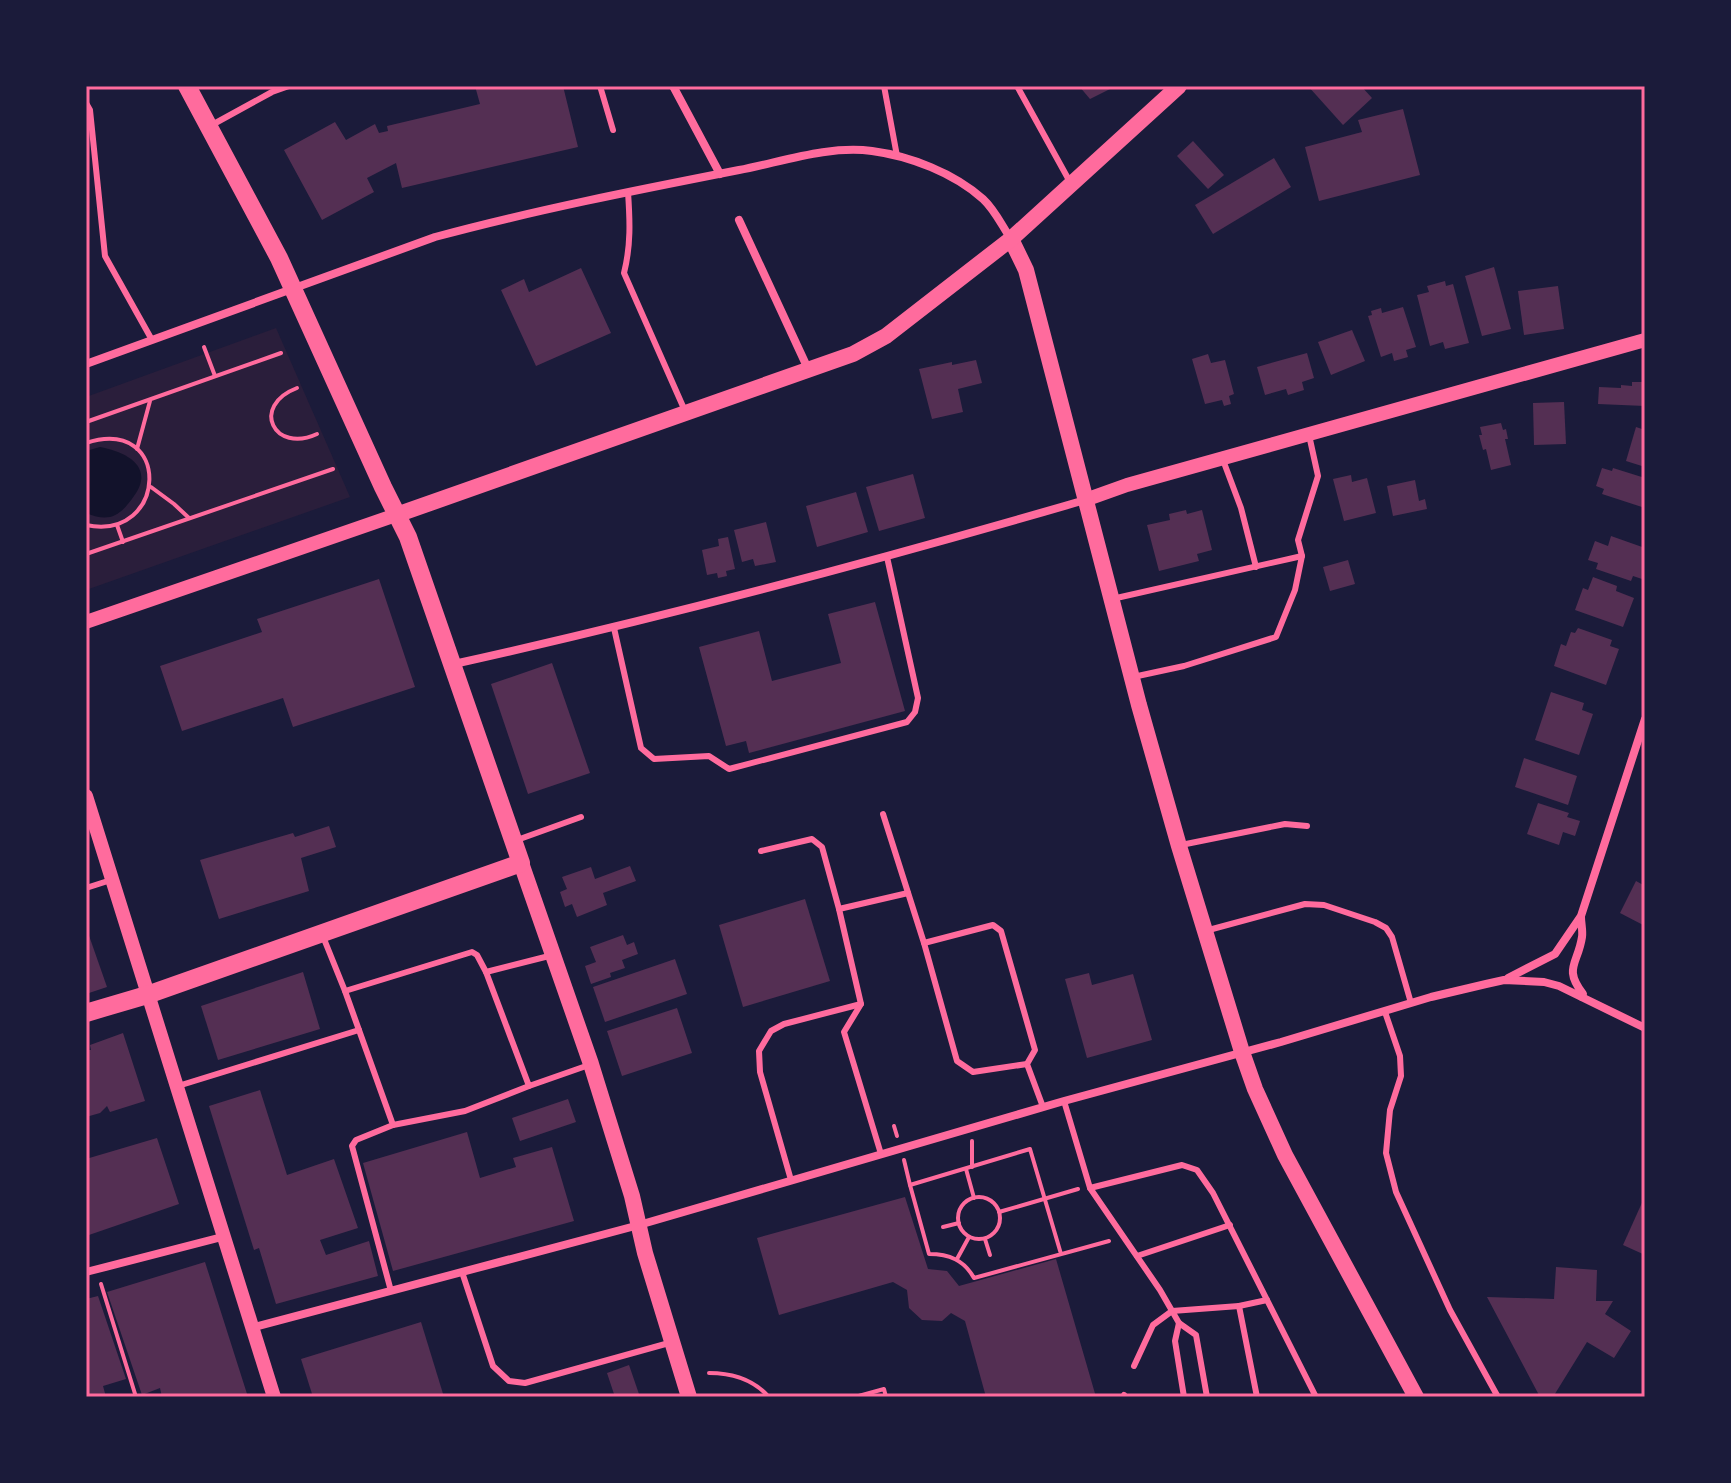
<svg xmlns="http://www.w3.org/2000/svg" width="1731" height="1483" viewBox="0 0 1731 1483" font-family="'Times New Roman',serif">
  <style>
    .green { fill: #2a1e3b }
    .water { fill: #12122b }
    .building { fill: #542f53 }
    .lines { fill: none; stroke-linecap: round; stroke-linejoin: round }
    .path { stroke: #ff6b9d; stroke-width: 4 }
    .service { stroke: #ff6b9d; stroke-width: 6 }
    .minor { stroke: #ff6b9d; stroke-width: 8 }
    .tertiary { stroke: #ff6b9d; stroke-width: 14 }
    .secondary { stroke: #ff6b9d; stroke-width: 16 }
    .primary { stroke: #ff6b9d; stroke-width: 18 }
    .neatline { fill: none; stroke: #ff6b9d; stroke-width: 3 }
  </style>
  <rect width="100%" height="100%" fill="#1b1b3a"/>
  <path class="green" d="M276,328l74,169 -264,93v-193z"/>
  <path class="water" d="M100,447c27,5 55,20 34,49 -14,20 -24,27 -48,17v-62z"/>
  <g class="building">
    <path d="M475,86h88l15,61 -176,41 -6,-25 -29,15 7,14 -52,28 -38,-70 51,-28 11,18 29,-16 4,9 9,-2 -1,-5 93,-22z"/>
    <path d="M1079,86h37l-26,13z"/>
    <path d="M1308,86h53l11,12 -29,27z"/>
    <path d="M1403,109l17,66 -101,26 -14,-54 57,-15 -4,-12z"/>
    <path d="M1193,141l31,34 -16,14 -31,-33z"/>
    <path d="M1274,158l17,29 -78,47 -18,-29z"/>
    <path d="M1494,267l17,62 -29,7 -17,-60z"/>
    <path d="M581,268l30,65 -75,33 -35,-76 23,-11 5,13z"/>
    <path d="M1445,281l1,5 7,-2 16,59 -24,6 -2,-7 -13,4 -13,-51 12,-3 -2,-6z"/>
    <path d="M1558,286l6,43 -40,6 -6,-44z"/>
    <path d="M1403,307l13,40 -10,3 2,7 -14,4 -2,-8 -11,4 -13,-41 4,-1 -1,-4 10,-3 1,5z"/>
    <path d="M1352,330l13,31 -34,14 -13,-33z"/>
    <path d="M1307,353l7,25 -12,4 2,8 -16,5 -2,-6 -21,6 -8,-28z"/>
    <path d="M1208,354l3,9 14,-3 9,34 -5,2 2,8 -7,2 -2,-6 -17,4 -13,-45z"/>
    <path d="M976,360l6,23 -24,6 5,23 -31,7 -13,-50 33,-7v3z"/>
    <path d="M1632,382h13v24l-47,-2 1,-17 22,1v-3l11,1z"/>
    <path d="M1564,402l2,42 -32,1 -1,-42z"/>
    <path d="M1501,423l2,7 3,-1 2,10h-3l6,26 -20,5 -5,-21 -3,1 -4,-15h3l-2,-8z"/>
    <path d="M1636,427l9,3v37l-19,-6z"/>
    <path d="M1602,468l10,3 1,-3 32,10v30l-43,-14 2,-5 -8,-3z"/>
    <path d="M913,474l12,44 -46,13 -13,-44z"/>
    <path d="M1351,475l1,7 15,-4 9,35 -32,8 -11,-42z"/>
    <path d="M1415,480l4,21 6,-2 2,10 -34,7 -6,-30z"/>
    <path d="M856,492l12,40 -51,15 -11,-41z"/>
    <path d="M1186,510l1,4 15,-4 10,40 -15,4 2,7 -40,10 -12,-46 23,-5 -1,-6z"/>
    <path d="M766,522l10,40 -21,4 -2,-7 -11,3 -8,-32z"/>
    <path d="M1611,536l34,12v22l-3,9 -9,-3 -2,5 -35,-12 2,-6 -10,-3 7,-19 13,5z"/>
    <path d="M728,537l7,32 -9,2 1,5 -9,2 -1,-5 -10,2 -5,-25 17,-4 -1,-7z"/>
    <path d="M1348,560l7,24 -25,7 -7,-24z"/>
    <path d="M1593,577l24,9 -1,5 18,7 -11,29 -48,-17 8,-22 5,2z"/>
    <path d="M379,579l36,108 -122,40 -10,-29 -101,33 -22,-65 102,-34 -5,-13z"/>
    <path d="M875,602l30,109 -156,42 -3,-12 -20,5 -27,-99 60,-16 13,50 69,-18 -13,-49z"/>
    <path d="M1578,628l34,12 -2,6 9,3 -13,36 -52,-19 7,-22 5,2 5,-14 4,1z"/>
    <path d="M552,663l38,110 -62,21 -37,-110z"/>
    <path d="M1551,692l33,11 -2,7 11,4 -14,41 -44,-15z"/>
    <path d="M1524,758l53,18 -9,29 -53,-18z"/>
    <path d="M1538,803l31,10 -2,4 13,4 -5,15 -12,-4 -4,13 -32,-11z"/>
    <path d="M329,826l7,21 -35,11 8,33 -90,28 -19,-59 93,-27 2,4z"/>
    <path d="M630,866l6,15 -33,12 4,12 -30,12 -5,-13 -7,3 -5,-15 7,-3 -5,-12 29,-10 4,12z"/>
    <path d="M1636,881l9,5v40l-25,-13z"/>
    <path d="M805,899l25,82 -87,26 -24,-82z"/>
    <path d="M86,927l21,60 -21,7z"/>
    <path d="M623,935l4,10 7,-3 4,12 -16,6 3,8 -15,5 1,4 -20,7 -6,-18 11,-4 -6,-15z"/>
    <path d="M675,959l12,35 -82,28 -12,-35z"/>
    <path d="M303,972l17,57 -102,31 -17,-54z"/>
    <path d="M1089,973l3,12 41,-11 19,66 -65,18 -22,-79z"/>
    <path d="M677,1008l15,45 -70,23 -15,-45z"/>
    <path d="M123,1033l22,68 -35,11 -3,-6 -7,7 -14,4v-67h5l-1,-5z"/>
    <path d="M260,1090l27,85 47,-16 24,69 -38,12 6,15 43,-14 9,35 -102,28 -17,-56 -5,2 -45,-144z"/>
    <path d="M568,1099l8,23 -56,19 -8,-23z"/>
    <path d="M467,1132l13,46 36,-11 -3,-9 39,-11 22,74 -181,50 -30,-108z"/>
    <path d="M157,1138l22,66 -93,32v-77z"/>
    <path d="M1645,1196v59l-22,-10z"/>
    <path d="M905,1197l23,72 19,2 12,15 97,-27 40,138h-110l-21,-76 -14,-8 -9,8 -20,-1 -13,-12 -2,-18 -14,-8 -114,33 -22,-77z"/>
    <path d="M205,1262l43,135h-86l-2,-9 -18,7 -35,-103z"/>
    <path d="M1556,1267l41,3 -1,31h17l-8,13 26,17 -17,27 -27,-16 -34,55h-13l-53,-100 67,2z"/>
    <path d="M98,1296l28,83 -23,7 3,11h-20v-98z"/>
    <path d="M421,1322l23,75h-131l-12,-38z"/>
    <path d="M629,1365l11,32h-25l-8,-24z"/>
  </g>
  <g class="lines">
    <g class="path">
      <path d="M204,347l11,29"/>
      <path d="M297,388c-47,18 -23,66 20,46"/>
      <path d="M86,422l195,-69"/>
      <path d="M86,443c87,-28 82,99 0,82"/>
      <path d="M137,449l13,-48"/>
      <path d="M151,487l23,17 15,14"/>
      <path d="M117,525l6,17"/>
      <path d="M86,554l247,-85"/>
      <path d="M894,1126l3,10"/>
      <path d="M972,1141v26"/>
      <path d="M904,1160l6,25"/>
      <path d="M966,1169l8,29"/>
      <circle cx="979" cy="1218" r="21"/>
      <path d="M999,1212l79,-23"/>
      <path d="M943,1227l16,-4"/>
      <path d="M985,1239l5,16"/>
      <path d="M1061,1254l-31,-105 -120,36 19,69c20,0 35,6 45,24l135,-37"/>
      <path d="M957,1259l12,-22"/>
      <path d="M101,1284l35,113"/>
      <path d="M709,1373c24,0 44,6 60,24"/>
      <path d="M855,1397l29,-8 2,8"/>
    </g>
    <g class="service">
      <path d="M600,86l13,44"/>
      <path d="M884,86l13,70"/>
      <path d="M1017,86l53,96"/>
      <path d="M86,103l4,7 15,146 47,84"/>
      <path d="M210,126l62,-34 17,-6"/>
      <path d="M628,192c2,29 3,53 -4,81l61,138"/>
      <path d="M1223,460l18,48 15,59"/>
      <path d="M1112,599l190,-43"/>
      <path d="M614,628l27,120 13,11 55,-3 20,13 178,-47 8,-10 3,-14 -31,-141"/>
      <path d="M1133,677l51,-11 92,-29 19,-47 7,-34 -4,-16 20,-64 -9,-41"/>
      <path d="M883,814l41,129 33,118 16,11 54,-8"/>
      <path d="M517,840l64,-23"/>
      <path d="M1181,845l104,-21 22,2"/>
      <path d="M761,851l51,-12 10,8 17,62 69,-16"/>
      <path d="M86,888l25,-8"/>
      <path d="M839,909l22,95 -17,28 37,122"/>
      <path d="M1205,931l100,-27 19,1 51,17 11,6 6,9 19,66"/>
      <path d="M322,934l23,57 127,-39 5,3 9,17 67,-17"/>
      <path d="M924,943l69,-18 8,6 34,119 -8,14 16,43"/>
      <path d="M486,972l43,114 60,-21"/>
      <path d="M345,991l48,134 -37,15 -4,6 39,145"/>
      <path d="M1385,1012l15,44 1,20 -11,34 -4,43 10,39 54,118 48,87"/>
      <path d="M178,1086l181,-56"/>
      <path d="M1064,1101l26,87 70,102 19,33 17,12 11,62"/>
      <path d="M393,1125l72,-14 64,-25"/>
      <path d="M791,1180l-31,-108 -1,-21 12,-20 13,-7 77,-20"/>
      <path d="M1090,1188l92,-23 15,5 16,23 103,204"/>
      <path d="M1137,1256l93,-31"/>
      <path d="M462,1272l31,94 16,15 16,2 144,-40"/>
      <path d="M1239,1306l28,-6"/>
      <path d="M1179,1323l-4,18 9,56"/>
      <path d="M1134,1366l19,-41 19,-14 67,-5 18,91"/>
      <path d="M1123,1397l1,-2"/>
    </g>
    <g class="minor">
      <path d="M673,86l47,88"/>
      <path d="M739,220l70,151"/>
      <path d="M86,364l349,-127c100,-27 202,-47 304,-67 42,-8 90,-25 133,-19 38,5 82,22 111,48 12,11 19,27 28,40"/>
      <path d="M454,664c212,-47 422,-103 631,-164"/>
      <path d="M1581,917c0,6 2,14 1,20 -4,27 -19,31 1,57l-1,3"/>
      <path d="M1508,978l47,-24 26,-38 64,-197"/>
      <path d="M86,1272l136,-35"/>
      <path d="M251,1328l388,-103 425,-124 217,-59 150,-45 55,-13 18,-4 40,2 15,4 86,42"/>
    </g>
    <g class="tertiary">
      <path d="M1085,500l42,-15 518,-145"/>
      <path d="M86,622l313,-108"/>
      <path d="M86,796l188,601"/>
    </g>
    <g class="secondary">
      <path d="M1011,239l15,31 113,435 40,141 63,206 13,37 30,66 131,242"/>
      <path d="M399,514l454,-160 33,-18 125,-97 168,-153"/>
      <path d="M521,863l70,201 41,132 13,57 44,144"/>
    </g>
    <path class="primary" d="M86,1013l61,-18 374,-132 -113,-326 -25,-50 -104,-229 -92,-172"/>
  </g>
  <rect width="1731" height="1483" fill="none" stroke="#1b1b3a" stroke-width="176"/>
  <rect x="88" y="88" width="1555" height="1307" class="neatline"/>
</svg>
